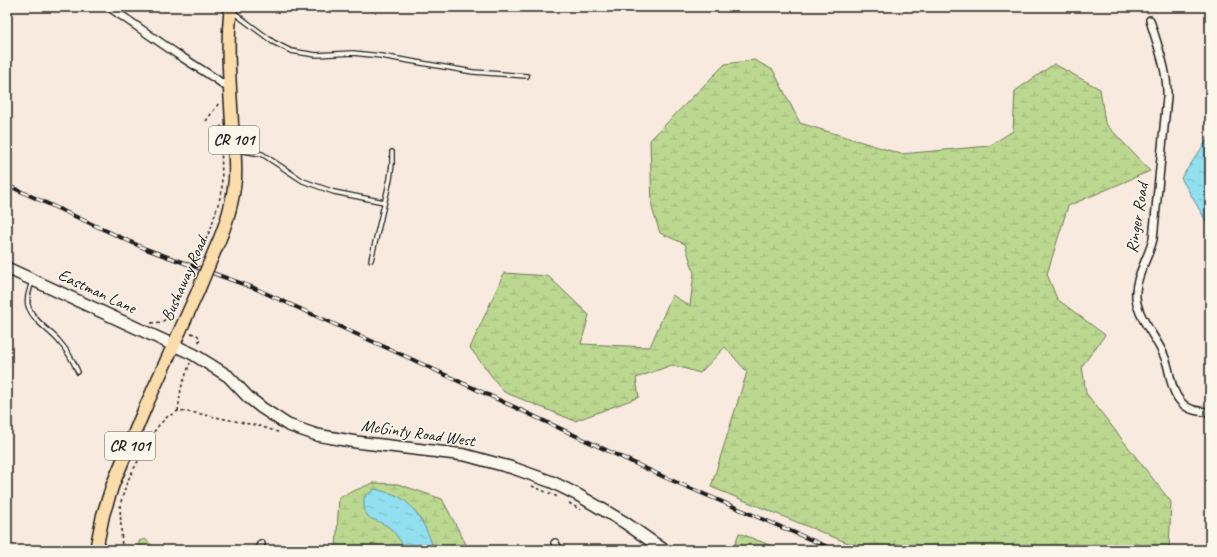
<svg xmlns="http://www.w3.org/2000/svg" width="1217" height="557" viewBox="0 0 1217 557" font-family="Caveat,sans-serif">
  <style>
    .wetland { fill: url(#wetland-marsh); stroke: #6c7a56 }
    .water { fill: url(#water-ripples); stroke: #62919b }
    .lines { fill: none; stroke-linecap: round; stroke-linejoin: round }
    .lane-casing { stroke: #1c1c1c; stroke-width: 6 }
    .street-casing { stroke: #1c1c1c; stroke-width: 10 }
    .secondary-casing { stroke: #1c1c1c; stroke-width: 14 }
    .primary-casing { stroke: #1c1c1c; stroke-width: 15 }
    .path { stroke: #1c1c1c; stroke-width: 1.5; stroke-dasharray: 3 3; stroke-linecap: butt }
    .lane { stroke: #fbf7ec; stroke-width: 3.5 }
    .street { stroke: #fbf7ec; stroke-width: 7 }
    .secondary { stroke: #fbf7ec; stroke-width: 11 }
    .primary { stroke: #fbddab; stroke-width: 12 }
    .rail-casing { stroke: #1c1c1c; stroke-width: 4 }
    .rail { stroke: #fbf7ec; stroke-width: 2.5; stroke-dasharray: 8; stroke-linecap: butt }
    .primary-bridge-casing { stroke: #1c1c1c; stroke-width: 15; stroke-linecap: butt }
    .path-bridge { stroke: #1c1c1c; stroke-width: 1.5; stroke-dasharray: 3 3; stroke-linecap: butt }
    .primary-bridge { stroke: #fbddab; stroke-width: 12 }
    .labels { text-anchor: middle; dominant-baseline: central; stroke-width: 3; stroke-linejoin: round; paint-order: stroke }
    .shield { fill: #fbf7ec; stroke: #5f5e5a; stroke-width: 1 }
    .shield-label { font-size: 16px; font-weight: bold; fill: #1c1c1c }
    .street-label { font-size: 17px; fill: #1c1c1c; stroke: #fbf7ec }
  </style>
  <defs>
    <pattern id="wetland-marsh" width="20" height="14" patternUnits="userSpaceOnUse"><rect width="20" height="14" fill="#bcd890"/><path d="M1 5h8M5 5V1M11 12h8M15 12V8" fill="none" stroke="#a1b97c"/></pattern>
    <pattern id="water-ripples" width="26" height="14" patternUnits="userSpaceOnUse"><rect width="26" height="14" fill="#91dfef"/><path d="M2 4q2-2 4 0t4 0M15 11q2-2 4 0t4 0" fill="none" stroke="#7cbfcc"/></pattern>
  </defs>
  <rect width="100%" height="100%" fill="#f9eadf"/>
  <filter id="ink" filterUnits="userSpaceOnUse"><feTurbulence type="fractalNoise" baseFrequency=".025" numOctaves="2"/><feDisplacementMap in="SourceGraphic" scale="8" xChannelSelector="R" yChannelSelector="G"/><feConvolveMatrix kernelMatrix="1 2 1 2 8 2 1 2 1" color-interpolation-filters="sRGB"/></filter>
  <g filter="url(#ink)">
    <g class="wetland">
      <path d="M754,60l19,10 27,53 101,31 88,-8 24,-15 2,-40 39,-27 46,25 5,34 45,48 -82,35 -21,68 10,25 48,36 -23,31 4,27 85,109 -2,48h-304l-154,-63 36,-115 -22,-25 -25,26 -28,-8 -36,13 3,19 -64,24 -71,-29 -34,-44 34,-75 44,3 41,39 -8,29 69,3 22,-52 18,11 4,-33 -9,-29 -25,-11 -8,-25 -2,-68 75,-76z"/>
      <path d="M373,483l25,1 44,15 27,51h-133l3,-53z"/>
      <path d="M739,533l43,17h-49z"/>
      <path d="M145,539l12,11h-18v-9z"/>
    </g>
    <g class="water">
      <path d="M1210,136v92l-29,-50z"/>
      <path d="M375,489c6,2 12,3 18,5 21,7 35,36 41,56h-29c-3,-7 -9,-16 -14,-21 -16,-14 -28,-3 -27,-32z"/>
    </g>
    <g class="lines">
      <defs>
        <g id="lane">
          <path d="M233,12l40,30 18,9 25,4 37,-2 28,3 92,16 54,4"/>
          <path d="M237,150l25,4 41,27 31,11 50,10"/>
          <path d="M371,260l19,-81 2,-15v-12"/>
          <path d="M32,281c-2,8 -7,19 -3,27 5,13 20,22 29,32 9,10 15,20 20,32"/>
        </g>
        <g id="street">
          <path d="M109,7l68,47 39,25 15,11"/>
          <path d="M1150,20c7,25 18,50 17,77l-14,142c-4,18 -16,34 -17,52 -2,25 21,45 29,67 6,15 5,33 17,45 7,8 18,9 28,9"/>
          <path d="M555,543l4,7"/>
          <path d="M259,550l2,-6"/>
        </g>
        <path id="secondary" d="M7,268l186,86 35,22 20,21 14,11 26,17 29,10 39,7 109,13 48,13 39,14 26,13 46,27 40,28"/>
        <g id="primary">
          <path d="M215,250c10,-22 18,-47 20,-71 1,-18 -1,-37 -3,-55 -2,-39 -6,-79 -1,-117"/>
          <path d="M96,550l7,-35 10,-31 32,-76 53,-117"/>
        </g>
      </defs>
      <use href="#lane" class="lane-casing"/>
      <use href="#street" class="street-casing"/>
      <use href="#secondary" class="secondary-casing"/>
      <use href="#primary" class="primary-casing"/>
      <g class="path">
        <path d="M206,121l13,-18"/>
        <path d="M203,245l8,-17 11,-37 -1,-67"/>
        <path d="M151,323l11,-1 6,-5 18,-37"/>
        <path d="M191,333l6,2 3,3 -2,7"/>
        <path d="M178,411l3,-23 9,-25"/>
        <path d="M532,486l26,11"/>
        <path d="M569,503l12,7"/>
        <path d="M122,550l-2,-45 7,-23 24,-46 8,-11 8,-8 11,-6 18,2 63,13 22,7"/>
      </g>
      <use href="#lane" class="lane"/>
      <use href="#street" class="street"/>
      <use href="#secondary" class="secondary"/>
      <use href="#primary" class="primary"/>
      <defs>
        <path id="rail" d="M7,185l139,64 108,39 153,69 257,120 171,73"/>
      </defs>
      <use href="#rail" class="rail-casing"/>
      <use href="#rail" class="rail"/>
      <defs>
        <path id="primary-bridge" d="M198,291l17,-41"/>
      </defs>
      <use href="#primary-bridge" class="primary-bridge-casing"/>
      <path class="path-bridge" d="M186,280l17,-35"/>
      <use href="#primary-bridge" class="primary-bridge"/>
    </g>
  </g>
  <g class="labels">
    <g class="shield">
      <rect x="209" y="126" width="50" height="28" rx="3"/>
      <rect x="105" y="432" width="50" height="28" rx="3"/>
    </g>
    <g class="shield-label">
      <text x="234" y="140">CR 101</text>
      <text x="130" y="446">CR 101</text>
    </g>
    <g class="street-label">
      <text transform="translate(1137 218) rotate(-81)">Ringer Road</text>
      <text transform="translate(184 279) rotate(-66)">Bushaway Road</text>
      <text transform="translate(97 291) rotate(25)">Eastman Lane</text>
      <text transform="translate(418 433) rotate(8)">McGinty Road West</text>
    </g>
  </g>
  <rect width="1217" height="557" fill="none" stroke="#fbf7ec" stroke-width="24"/>
  <rect x="12" y="12" width="1193" height="533" fill="none" stroke="#1c1c1c" stroke-width="1.5" filter="url(#ink)"/>
</svg>
